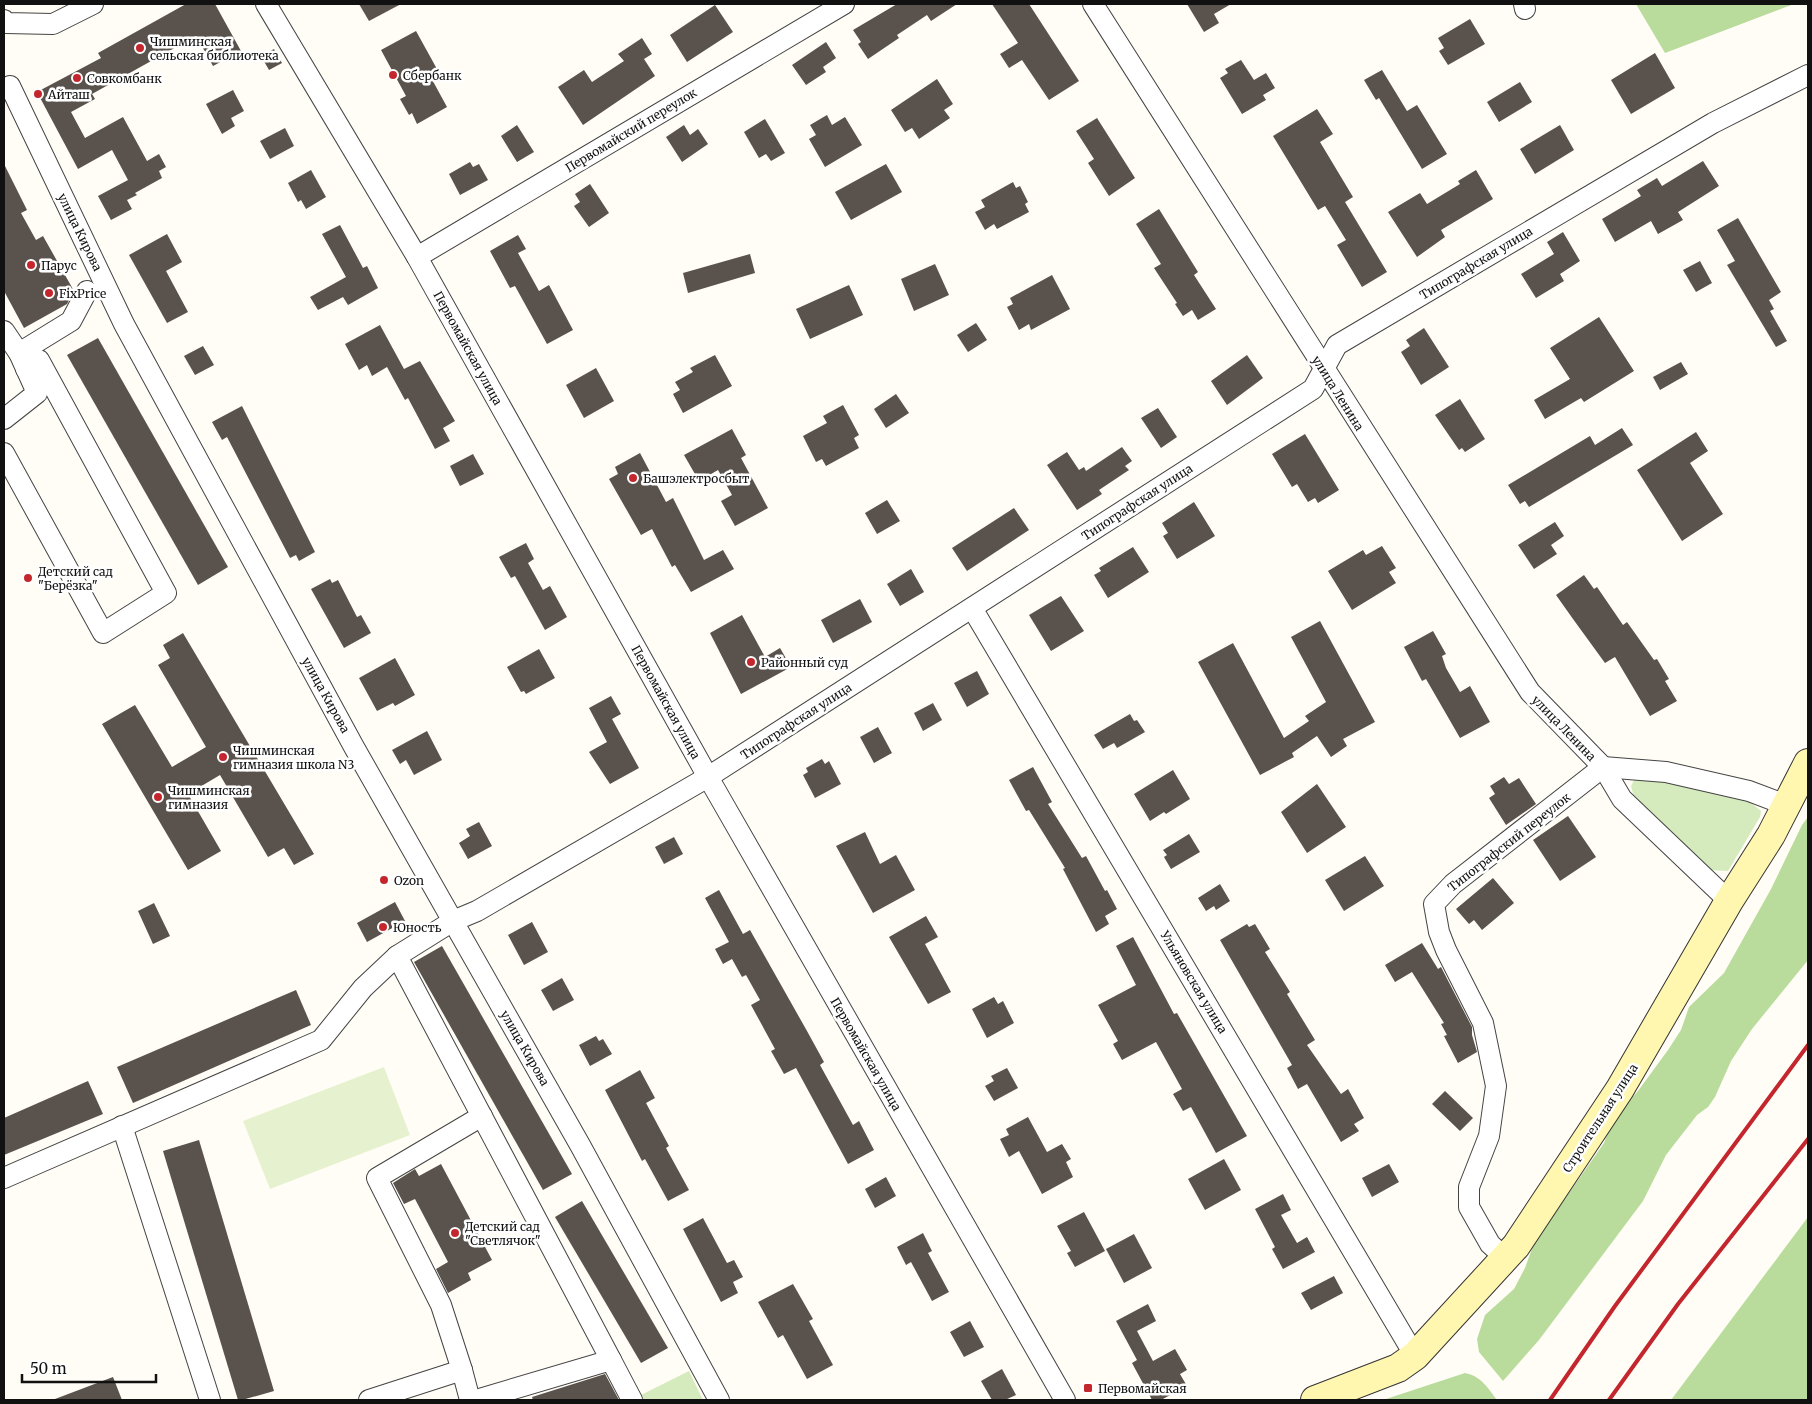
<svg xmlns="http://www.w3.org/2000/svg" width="1812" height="1404" viewBox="0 0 1812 1404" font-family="Merriweather,serif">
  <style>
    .green { fill: #d5ebbd }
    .forest { fill: #b9dc9c }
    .pitch { fill: #e6f2cf }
    .building { fill: #5a524d }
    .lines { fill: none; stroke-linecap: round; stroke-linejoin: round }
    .street-casing { stroke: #444; stroke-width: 22 }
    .secondary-casing { stroke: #333; stroke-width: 30 }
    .street { stroke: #fff; stroke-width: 20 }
    .secondary { stroke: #fff6b0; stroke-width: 28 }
    .rail { stroke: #c4262e; stroke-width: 4 }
    .poi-dot { fill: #c4262e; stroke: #fff; stroke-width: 2 }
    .labels { text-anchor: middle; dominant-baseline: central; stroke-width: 5; stroke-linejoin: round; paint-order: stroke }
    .poi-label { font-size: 12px; fill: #111; stroke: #fff; text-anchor: start }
    .street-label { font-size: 12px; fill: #111; stroke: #fff }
  </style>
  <rect width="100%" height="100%" fill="#fffdf5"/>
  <g class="green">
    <path d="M1643,778l23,2 80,19 15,12 -1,6 -32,54 -20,-1 -74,-73 -3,-11 3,-6z"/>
    <path d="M689,1371l14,29h-64l-2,-3z"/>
  </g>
  <g class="forest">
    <path d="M1636,4h158l-129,49z"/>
    <path d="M1808,817v143l-56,69 -21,32 -16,36 -7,10 -11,8 -31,40 -23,46 -104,139 -36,41 -24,-29 -2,-13 8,-24 29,-26 11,-21 9,-25 70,-100 8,-23 26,-29 30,-41 13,-20 8,-23 35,-34 47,-84 31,-64z"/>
    <path d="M1808,1217v183h-137z"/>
    <path d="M1465,1373c16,3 23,15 32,27h-114z"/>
  </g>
  <path class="pitch" d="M384,1067l26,68 -140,54 -27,-68z"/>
  <g class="building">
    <path d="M186,4h29l26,47 -28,15 -17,-30 -104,58 3,5 -24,13 14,26 38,-21 24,44 12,-7 7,13 -7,4 3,7 -27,15 2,2 -10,5 5,9 -21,11 -13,-24 30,-16 -16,-30 -34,19 -41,-77 64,-34 -3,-5z"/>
    <path d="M359,4h42l-32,17z"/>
    <path d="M897,4h60l-26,17 -4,-6 -30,20 2,3 -31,21 -10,-15 3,-2 -8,-12z"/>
    <path d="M992,4h37l50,77 -30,19 -27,-40 -13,8 -9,-14 18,-11z"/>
    <path d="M1187,4h44l-17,10 5,9 -15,9z"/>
    <path d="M715,5l18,27 -46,30 -17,-27z"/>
    <path d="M1470,19l15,25 -37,21 -9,-14 5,-3 -6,-10z"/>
    <path d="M416,31l21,38 -8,5 18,33 -30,17 -5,-11 -3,2 -9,-16 6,-3 -25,-46z"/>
    <path d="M642,38l10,16 -8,5 11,17 -72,49 -25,-38 26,-17 8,12 32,-21 -6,-7z"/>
    <path d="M826,42l10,16 -13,9 3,5 -20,13 -14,-20z"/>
    <path d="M274,49l8,14 -13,7 -8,-14z"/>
    <path d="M1655,53l20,35 -44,26 -20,-34z"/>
    <path d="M1241,60l13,20 12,-7 9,15 -12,7 3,5 -24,14 -22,-36 8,-5 -3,-4z"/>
    <path d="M1382,70l25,41 10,-6 30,49 -25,15 -43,-71 -3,2 -12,-20z"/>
    <path d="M937,79l16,25 -9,6 6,8 -31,21 -7,-11 -7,4 -14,-22z"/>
    <path d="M1520,82l12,20 -33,20 -12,-20z"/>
    <path d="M233,90l11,21 -13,7 4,8 -13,8 -16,-30z"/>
    <path d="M1317,109l16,25 -13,8 33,55 -8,5 42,70 -25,15 -25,-42 9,-5 -21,-34 -7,4 -45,-74z"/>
    <path d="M827,115l5,10 13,-8 17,28 -37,22 -16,-28 7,-4 -6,-10z"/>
    <path d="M1097,118l38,60 -26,18 -21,-33 6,-4 -18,-28z"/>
    <path d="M765,119l20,34 -14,8 -5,-7 -7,4 -15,-26z"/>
    <path d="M517,125l17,27 -17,10 -16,-26z"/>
    <path d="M684,125l6,10 8,-6 10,15 -26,18 -16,-25z"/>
    <path d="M1560,125l14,25 -39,24 -15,-25z"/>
    <path d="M285,128l9,18 -24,13 -10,-18z"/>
    <path d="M1703,161l16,25 -41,26 5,8 -25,14 -7,-13 -36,21 -13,-23 39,-23 -4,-6 20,-12 5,8z"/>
    <path d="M470,162l3,5 6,-3 9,16 -28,15 -11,-21z"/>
    <path d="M4,164l23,46 -6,3 15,27 7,-4 31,55 -7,13 -43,24 -20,-37z"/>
    <path d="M886,164l16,28 -51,28 -16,-28z"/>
    <path d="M311,170l15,27 -20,12 -5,-9 -3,2 -10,-19z"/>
    <path d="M1476,170l17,29 -52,31 4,7 -28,20 -29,-45 32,-19 7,11 33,-20 -2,-3z"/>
    <path d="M1013,182l3,6 4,-2 8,16 -3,2 4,8 -32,17 -3,-5 -9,6 -10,-18 10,-5 -4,-7z"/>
    <path d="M590,184l19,29 -20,14 -15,-21 6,-4 -5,-8z"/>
    <path d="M1159,209l39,63 -4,3 22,34 -18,11 -6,-10 -9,6 -8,-12 2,-1 -23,-35 7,-4 -25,-40z"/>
    <path d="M1738,218l43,74 -12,8 5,9 -4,2 17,30 -11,6 -49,-82 8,-4 -18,-31z"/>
    <path d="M340,225l23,43 4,-2 11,22 -30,17 -5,-8 -25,13 -8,-13 36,-20 -24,-43z"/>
    <path d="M1563,232l17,29 -20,13 4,7 -28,17 -15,-24 33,-20 -7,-12z"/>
    <path d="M167,234l15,28 -16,9 22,41 -21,11 -38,-68z"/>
    <path d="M518,235l8,14 -8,4 21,38 10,-6 24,45 -26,14 -32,-58 -5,2 -20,-37z"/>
    <path d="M750,254l5,19 -67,20 -5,-20z"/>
    <path d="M1700,261l12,22 -16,9 -13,-22z"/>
    <path d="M935,264l14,31 -35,16 -13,-32z"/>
    <path d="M1052,275l18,34 -39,21 -2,-6 -10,6 -12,-23 6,-3 -3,-6z"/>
    <path d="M849,285l14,30 -53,24 -14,-30z"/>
    <path d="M1599,317l35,54 -50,31 -3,-4 -36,21 -11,-19 36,-21 -20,-31z"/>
    <path d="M976,323l11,17 -19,12 -11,-17z"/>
    <path d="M380,325l24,44 16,-8 35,60 -12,7 7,13 -15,8 -27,-51 -3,2 -18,-33 -15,9 -5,-11 -8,5 -14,-26z"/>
    <path d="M1424,328l25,39 -28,18 -20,-33 9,-6 -4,-6z"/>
    <path d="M98,338l130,229 -30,18 -131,-230z"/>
    <path d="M203,346l11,19 -19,10 -11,-19z"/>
    <path d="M715,355l17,31 -49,27 -10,-19 7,-4 -5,-8 18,-10 -3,-4z"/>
    <path d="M1247,355l16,23 -36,27 -16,-24z"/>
    <path d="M1681,362l7,12 -28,16 -7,-13z"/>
    <path d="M596,368l18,33 -30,17 -18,-33z"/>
    <path d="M896,394l13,19 -23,15 -12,-19z"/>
    <path d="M1460,399l25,40 -20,13 -3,-4 -3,2 -24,-35z"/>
    <path d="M843,405l16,30 -5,3 5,10 -33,18 -4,-7 -6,3 -13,-26 24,-13 -4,-7z"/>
    <path d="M242,406l73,146 -16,9 -3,-6 -6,3 -63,-121 -5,3 -10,-18z"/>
    <path d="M1158,408l19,29 -16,11 -20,-30z"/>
    <path d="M1622,428l11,17 -104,62 -4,-6 -5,3 -12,-19 82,-49 5,9z"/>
    <path d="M732,429l14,26 -5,3 27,50 -33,18 -14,-25 11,-6 -14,-25 -19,11 -15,-26z"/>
    <path d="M1696,432l12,19 -18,12 33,51 -41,27 -45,-71z"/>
    <path d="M1305,434l34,56 -21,13 -3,-5 -7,4 -11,-18 -5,3 -20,-33z"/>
    <path d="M1122,447l10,14 -7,5 4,4 -30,20 3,4 -25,16 -30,-45 20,-13 12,18 5,-3 2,4z"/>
    <path d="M640,453l26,49 7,-4 31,62 19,-10 11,19 -43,23 -16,-27 -3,2 -20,-38 -11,6 -32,-56 9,-5 -3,-7z"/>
    <path d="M473,454l11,20 -24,12 -10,-20z"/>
    <path d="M887,500l13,21 -23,13 -12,-21z"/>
    <path d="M1194,502l21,34 -38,23 -14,-23 5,-3 -6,-10z"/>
    <path d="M1014,508l15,22 -62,41 -15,-23z"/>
    <path d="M1555,522l9,14 -13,9 6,9 -23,15 -16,-24z"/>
    <path d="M526,543l8,16 -6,4 15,27 7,-4 17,31 -22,13 -30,-54 -4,2 -12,-21z"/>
    <path d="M1382,546l14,22 -7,4 7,11 -44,27 -24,-39 35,-21 3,5z"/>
    <path d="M1133,547l16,25 -41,26 -14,-23 7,-4 -2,-3z"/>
    <path d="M911,569l13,23 -24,14 -13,-22z"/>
    <path d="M1584,575l10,14 3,-2 26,38 4,-3 27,38 3,-1 12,20 -4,2 12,20 -27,15 -35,-59 -10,6 -32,-44 -17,-24z"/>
    <path d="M330,579l2,4 6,-3 19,37 4,-2 10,18 -27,15 -33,-59z"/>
    <path d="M1061,596l23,35 -33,20 -22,-36z"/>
    <path d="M860,599l12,23 -39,21 -12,-23z"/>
    <path d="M742,615l23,42 15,-9 11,19 -50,27 -31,-61z"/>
    <path d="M1320,621l55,101 -32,17 4,7 -16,11 -14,-21 -25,17 2,4 -34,18 -62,-113 35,-19 51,95 25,-17 -4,-5 21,-14 -35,-65z"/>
    <path d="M1433,631l13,23 -4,2 4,12 14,24 10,-6 20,36 -30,16 -34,-59 -4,2 -18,-34z"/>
    <path d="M183,633l131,221 -20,11 -10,-17 -16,9 -48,-82 -32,19 33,57 -33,19 -86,-146 33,-19 37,62 34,-20 -48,-82 12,-7 -7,-13z"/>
    <path d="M539,649l16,29 -29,16 -2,-3 -3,1 -14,-25z"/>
    <path d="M395,658l20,37 -20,11 -2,-3 -16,8 -18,-33z"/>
    <path d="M977,671l12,23 -22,13 -13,-24z"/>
    <path d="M611,696l10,18 -9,5 27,49 -29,16 -21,-32 18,-10 -18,-34z"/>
    <path d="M933,703l9,17 -19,11 -9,-18z"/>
    <path d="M1130,714l4,7 3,-1 8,12 -28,16 -3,-5 -11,6 -9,-14z"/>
    <path d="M878,727l14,26 -18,10 -14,-26z"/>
    <path d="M427,731l15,29 -28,15 -8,-15 -6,4 -8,-14z"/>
    <path d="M822,759l3,5 4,-3 12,23 -26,14 -12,-23 5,-3 -2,-4z"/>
    <path d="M1033,767l19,35 -4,2 34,54 4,-2 19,35 2,-1 10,19 -12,7 4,8 -13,8 -33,-63 2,-1 -36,-58 -3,1 -17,-31z"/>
    <path d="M1173,770l17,29 -24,15 -2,-2 -14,9 -16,-27z"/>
    <path d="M1504,777l5,7 10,-6 17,26 -30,21 -17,-27 6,-4 -5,-8z"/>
    <path d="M1317,784l29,43 -39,26 -26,-41z"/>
    <path d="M1568,816l28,41 -36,24 -27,-41z"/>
    <path d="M479,822l13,24 -24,13 -9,-16 11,-7 -4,-7z"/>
    <path d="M865,832l15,32 16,-9 19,35 -42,23 -37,-67z"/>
    <path d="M1189,834l11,18 -29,17 -7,-12 3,-2 -4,-5z"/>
    <path d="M674,837l9,17 -19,10 -9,-17z"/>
    <path d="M1365,856l19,30 -40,25 -19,-31z"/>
    <path d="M1493,878l21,25 -32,27 -8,-10 -5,4 -13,-15z"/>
    <path d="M1220,884l10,17 -14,9 -2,-4 -8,5 -8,-13z"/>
    <path d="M719,890l24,44 7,-4 57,101 17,31 -4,3 33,60 6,-4 15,29 -26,14 -52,-96 -12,6 -13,-23 4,-2 -24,-44 9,-5 -14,-25 -4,2 -10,-18 -9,5 -8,-15 14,-7 -24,-44z"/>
    <path d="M395,902l10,19 -38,21 -10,-19z"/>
    <path d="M154,903l16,33 -17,8 -15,-33z"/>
    <path d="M926,916l12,21 -13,7 26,48 -23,12 -39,-67z"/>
    <path d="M532,922l16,30 -24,13 -16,-30z"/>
    <path d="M1247,924l2,3 6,-3 15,25 -5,3 25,40 -3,2 28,46 -8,5 34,49 7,-5 16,29 -10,6 5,7 -18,11 -34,-58 -9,5 -11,-21 5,-3 -72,-125z"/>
    <path d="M1133,937l41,77 3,-1 70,123 -31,17 -25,-46 -8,4 -10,-17 9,-5 -26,-47 -34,18 -9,-16 5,-3 -20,-36 38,-20 -20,-39z"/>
    <path d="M1422,943l16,26 3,-2 31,60v8l5,17 -19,11 -14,-27 3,-1 -6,-11 3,-1 -32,-51 -17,10 -10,-17z"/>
    <path d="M442,946l130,228 -29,16 -129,-228z"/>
    <path d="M562,978l12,22 -21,11 -12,-21z"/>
    <path d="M296,990l15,35 -178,78 -16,-36z"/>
    <path d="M994,997l4,7 5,-3 11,22 -27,15 -15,-29z"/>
    <path d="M596,1036l3,5 4,-2 9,15 -22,12 -11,-21z"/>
    <path d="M1007,1068l11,20 -24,13 -9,-15 9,-5 -3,-5z"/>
    <path d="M640,1070l15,28 -9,5 23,43 -3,2 23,42 -21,11 -23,-42 -3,2 -37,-71z"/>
    <path d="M88,1081l15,33 -99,41v-37z"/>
    <path d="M1445,1091l28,27 -13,13 -28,-27z"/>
    <path d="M1028,1117l19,35 15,-8 9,15 -5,3 7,15 -31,17 -23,-43 -10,6 -9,-18 9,-4 -3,-6z"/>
    <path d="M199,1140l75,251 -32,9h-4l-75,-249z"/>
    <path d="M1224,1159l17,31 -36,20 -17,-31z"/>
    <path d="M441,1164l51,96 -24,13 3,7 -23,13 -12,-24 12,-7 -33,-63 -11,5 -11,-21 22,-14 4,7z"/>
    <path d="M1389,1164l10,18 -27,15 -10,-19z"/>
    <path d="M886,1177l10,19 -21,12 -10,-19z"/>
    <path d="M1283,1194l8,16 -10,5 16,28 10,-6 8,15 -32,17 -11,-20 3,-2 -20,-38z"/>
    <path d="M582,1201l86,147 -27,15 -86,-146z"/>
    <path d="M1084,1212l21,39 -30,16 -8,-14 4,-2 -14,-25z"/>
    <path d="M703,1218l24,45 7,-3 9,17 -10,5 5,11 -17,9 -38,-73z"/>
    <path d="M923,1233l9,18 -4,2 21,39 -17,9 -21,-39 -5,3 -9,-18z"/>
    <path d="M1134,1234l18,34 -28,15 -18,-34z"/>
    <path d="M1334,1276l9,17 -32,17 -10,-17z"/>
    <path d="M793,1284l20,35 -4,2 24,44 -26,14 -24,-44 -5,3 -20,-36z"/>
    <path d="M1148,1304l8,17 -19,10 16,30 22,-12 12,21 -7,4 7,12 -26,14h-9l-20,-37 5,-3 -21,-39z"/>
    <path d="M970,1321l14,26 -20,10 -14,-25z"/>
    <path d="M1002,1369l14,26 -11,5h-13l-11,-19z"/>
    <path d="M605,1374l14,26h-86l-1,-3z"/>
    <path d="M113,1377l9,23h-67v-1z"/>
  </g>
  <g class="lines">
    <defs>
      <g id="street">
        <path d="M266,4l151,253 291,520 357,623"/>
        <path d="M1093,4l437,688 73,75 19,32 107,102"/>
        <path d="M1524,4l1,5"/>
        <path d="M4,20l2,3 47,1 40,-20"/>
        <path d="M10,86l114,238 230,423 226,398 139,255"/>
        <path d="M417,257l427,-253"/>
        <path d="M4,331l15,22"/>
        <path d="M4,419l33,-26 -18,-40 52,-32 16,-30"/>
        <path d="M4,453l99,180 63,-40 -127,-233 -13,9"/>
        <path d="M972,608l443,748"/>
        <path d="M397,956l214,404"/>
        <path d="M122,1126l88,274"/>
        <path d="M4,1178l317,-138 42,-52 34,-32 56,-35 24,-10 231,-134 605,-388 24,-44 376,-222 95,-48"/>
        <path d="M1505,1258l-15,-14 -21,-37v-20l20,-51 7,-50 -13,-63 -37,-73 -7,-18 -5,-28 19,-20 150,-117 63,5 83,19 37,14"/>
        <path d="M462,1370l-21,-65 -64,-127 105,-62"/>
        <path d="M369,1400l93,-30 8,30"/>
        <path d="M476,1400l135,-40 21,40"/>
      </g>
      <path id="secondary" d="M1315,1400l83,-32 17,-12 101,-110 104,-157 109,-188 42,-66 37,-72"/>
    </defs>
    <use href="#street" class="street-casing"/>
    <use href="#secondary" class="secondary-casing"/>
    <use href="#street" class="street"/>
    <use href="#secondary" class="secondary"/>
    <g class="rail">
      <path d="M1550,1400l65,-94 193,-261"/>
      <path d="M1609,1400l69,-96 130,-165"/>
    </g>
  </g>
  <g class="poi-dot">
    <circle cx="140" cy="48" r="5"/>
    <circle cx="393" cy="75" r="5"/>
    <circle cx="77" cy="78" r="5"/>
    <circle cx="38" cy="94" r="5"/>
    <circle cx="31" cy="265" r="5"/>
    <circle cx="49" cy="293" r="5"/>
    <circle cx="633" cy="478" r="5"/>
    <circle cx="28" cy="578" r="5"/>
    <circle cx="751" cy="662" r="5"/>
    <circle cx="223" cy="757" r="5"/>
    <circle cx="158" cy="797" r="5"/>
    <circle cx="384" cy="880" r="5"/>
    <circle cx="383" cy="927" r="5"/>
    <circle cx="455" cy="1233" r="5"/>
    <rect x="1083" y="1383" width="10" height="10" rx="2.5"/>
  </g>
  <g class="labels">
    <g class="poi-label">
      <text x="150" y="41">Чишминская<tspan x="150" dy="14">сельская библиотека</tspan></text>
      <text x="403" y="75">Сбербанк</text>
      <text x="87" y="78">Совкомбанк</text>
      <text x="48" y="94">Айташ</text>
      <text x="41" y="265">Парус</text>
      <text x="59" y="293">FixPrice</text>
      <text x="643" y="478">Башэлектросбыт</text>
      <text x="38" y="571">Детский сад<tspan x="38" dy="14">"Берёзка"</tspan></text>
      <text x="761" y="662">Районный суд</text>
      <text x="233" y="750">Чишминская<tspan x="233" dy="14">гимназия школа N3</tspan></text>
      <text x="168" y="790">Чишминская<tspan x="168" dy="14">гимназия</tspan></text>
      <text x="394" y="880">Ozon</text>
      <text x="393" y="927">Юность</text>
      <text x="465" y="1226">Детский сад<tspan x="465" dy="14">"Светлячок"</tspan></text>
      <text x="1098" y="1388">Первомайская</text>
    </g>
    <g class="street-label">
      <text transform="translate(631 130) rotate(-31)">Первомайский переулок</text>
      <text transform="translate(80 232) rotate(64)">улица Кирова</text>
      <text transform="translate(1476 263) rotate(-31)">Типографская улица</text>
      <text transform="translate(468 348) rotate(61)">Первомайская улица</text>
      <text transform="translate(1338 393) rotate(58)">улица Ленина</text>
      <text transform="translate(1137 502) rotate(-33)">Типографская улица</text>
      <text transform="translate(326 695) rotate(61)">улица Кирова</text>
      <text transform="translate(666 702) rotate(61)">Первомайская улица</text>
      <text transform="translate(796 721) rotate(-33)">Типографская улица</text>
      <text transform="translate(1564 728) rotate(46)">улица Ленина</text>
      <text transform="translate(1509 842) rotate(-38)">Типографский переулок</text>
      <text transform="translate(1194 982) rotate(59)">Ульяновская улица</text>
      <text transform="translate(525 1048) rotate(60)">улица Кирова</text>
      <text transform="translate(866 1054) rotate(60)">Первомайская улица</text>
      <text transform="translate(1600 1118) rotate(-57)">Строительная улица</text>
    </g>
  </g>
  <rect width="1812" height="1404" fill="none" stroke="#111111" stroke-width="10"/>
  <path d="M22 1374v8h134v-8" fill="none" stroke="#111111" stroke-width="2.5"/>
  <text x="30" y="1374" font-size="15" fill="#111111" stroke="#ffffff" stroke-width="4" paint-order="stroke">50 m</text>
</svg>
